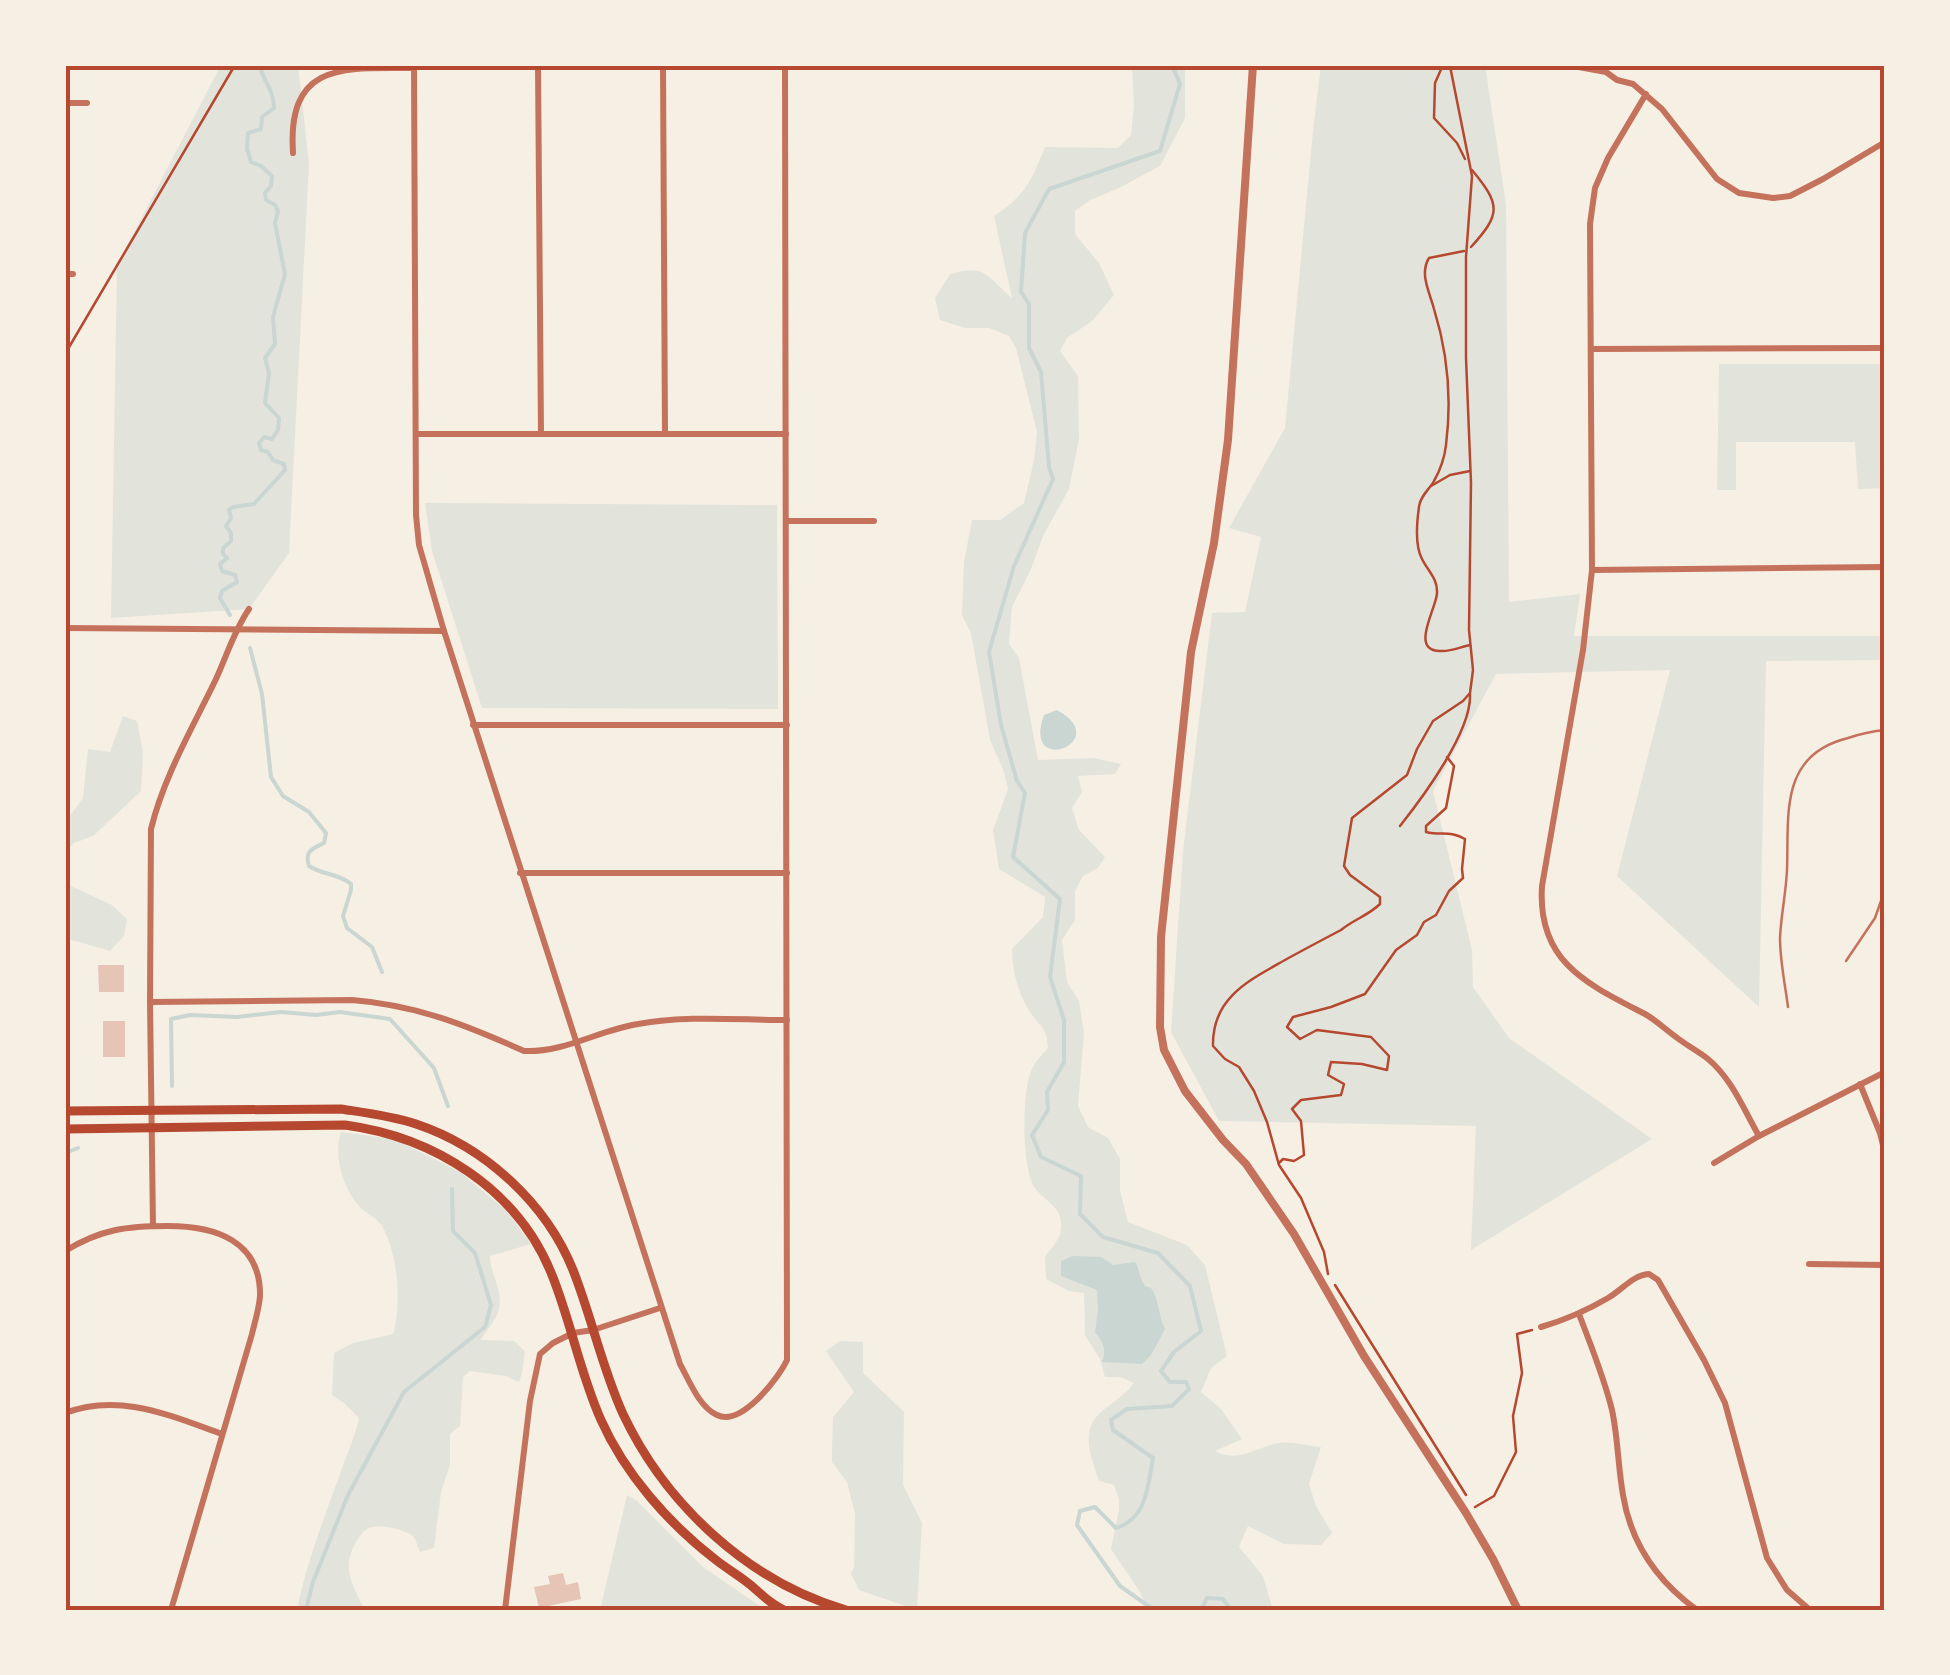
<svg xmlns="http://www.w3.org/2000/svg" width="1950" height="1675" viewBox="0 0 1950 1675" font-family="'Open Sans',sans-serif">
  <style>
    .green { fill: #e2e4dc }
    .water { fill: #c9d6d2 }
    .lines { fill: none; stroke-linecap: round; stroke-linejoin: round }
    .stream { stroke: #c9d6d2; stroke-width: 4 }
    .building { fill: #e6c5b7 }
    .path { stroke: #b5482f; stroke-width: 2.5 }
    .service { stroke: #c5725c; stroke-width: 2.5 }
    .minor { stroke: #c5725c; stroke-width: 6 }
    .tertiary { stroke: #c5725c; stroke-width: 8 }
    .secondary { stroke: #b5482f; stroke-width: 9 }
    .neatline { fill: none; stroke: #b5482f; stroke-width: 4 }
  </style>
  <rect width="100%" height="100%" fill="#f6efe4"/>
  <g class="green">
    <path d="M221,65h77l11,99 -20,389 -40,56 -138,9 6,-353z"/>
    <path d="M1132,65h53v53l-25,48 -41,22 -29,12 -15,11v23l24,29 15,32 -22,26 -25,17 -7,13 18,25 1,63 -10,50 -26,47 -12,33 -19,38 -3,37 10,14 19,102 55,-2 28,6 -6,10 -37,2 4,16 -10,16 7,22 26,27 -7,11 -15,8 -8,15v29l-13,20 5,42 12,19 5,32 -6,73 10,21 20,11 12,21v31l8,32 59,23 18,20 22,91 -16,12 -10,24 20,17 21,30 -27,12c23,13 41,-4 64,-8 13,-2 30,3 42,4l-12,37 7,22 16,27 -11,12 -37,-1 -36,-18 -9,21 24,29 10,34h-125l-8,-18 -29,-43 8,-40v-10l-5,-14 -15,-4c-8,-25 -20,-50 3,-70 11,-9 23,-16 32,-28l-14,-6h-15l-5,-18 -15,-24 -1,-42 -15,-2 -23,-12 -1,-22c8,-11 18,-20 16,-35 -1,-17 -20,-23 -28,-37 -11,-22 -12,-96 0,-118 3,-7 10,-13 15,-19 -2,-23 -6,-18 -18,-36 -12,-18 -18,-42 -18,-63l31,-32 2,-20 -46,-28 -6,-39 15,-41 -5,-20 -13,-29 -19,-107 -9,-18 2,-53 8,-42h28l24,-17 10,-43 3,-28 -21,-84 -7,-12 -20,-8h-24l-25,-8 -5,-22 15,-24c36,-11 37,3 62,24l-18,-82c32,-21 37,-35 51,-69l73,1 13,-13 3,-29z"/>
    <path d="M1321,65h164l21,139 3,398 71,-8 -6,42h311v24l-119,1 -7,346 -142,-131 53,-206 -174,4 -63,117 39,159 1,37 36,51 143,101 -181,111 5,-124 -257,-5 -48,-89 12,-181 29,-238 33,-1 16,-75 -32,-9 56,-100 28,-297z"/>
    <path d="M1719,364h165v124l-26,1 -3,-47h-119v48h-19z"/>
    <path d="M425,503l352,2 1,204 -296,-1 -50,-157z"/>
    <path d="M123,716l14,5 6,31 -2,39 -48,45 -19,7 -9,10v-30l18,-25 5,-49 22,3z"/>
    <path d="M65,878l6,8 41,19 15,14 -3,17 -14,15 -45,-13z"/>
    <path d="M341,1132l53,7 66,33 45,37 26,35 -41,12c0,19 15,37 8,56 -3,9 -12,19 -17,28l33,1 11,10 -3,22 -3,9 -13,-6 -36,-5 -7,6 -3,49 -10,8v31l-9,27 -7,56 -14,4c-1,-2 -5,-14 -6,-15 -8,-8 -38,-15 -47,-8 -9,6 -18,24 -18,35 -1,16 9,32 16,46h-68c9,-45 26,-90 42,-133 7,-22 15,-36 20,-59l-15,-15 -12,-8 2,-42 19,-10 40,-9c9,-30 5,-80 -11,-108 -5,-9 -16,-12 -23,-20 -16,-18 -26,-52 -18,-74z"/>
    <path d="M840,1341l23,1v31l41,39 -1,73 19,38 -5,87 -58,-20 -8,-16 3,-8 1,-52 -8,-32 -15,-20v-14l1,-31 21,-25 -28,-41z"/>
    <path d="M627,1495l9,5 67,67 63,43h-166z"/>
  </g>
  <g class="water">
    <path d="M1057,710c58,32 -36,68 -13,5z"/>
    <path d="M1073,1256l28,1 12,8 22,-3c5,8 4,16 10,24l6,2c9,13 7,28 14,41l-14,26 -9,9 -40,-2c5,-14 1,-19 -7,-30l3,-22 -1,-20 -36,-14v-15z"/>
  </g>
  <g class="lines">
    <g class="stream">
      <path d="M230,615l-10,-17 2,-7 15,-9 -2,-7 -13,-4 -2,-7 7,-6 -4,-4v-6l8,-7v-8l-5,-7 5,-8 -2,-8 4,-3 21,-3 31,-34 -1,-6 -11,-4 -5,-8 -7,-2 -2,-7 5,-6 8,2 6,-9 1,-12 -14,-15 4,-30 -4,-15 10,-14 -2,-27 12,-43 -10,-51 3,-12 -3,-6 -9,-5 -1,-7 6,-7 1,-10 -11,-10 -10,-4 -4,-13 1,-16 13,-4 1,-12 12,-9c-1,-22 -10,-23 -14,-43"/>
      <path d="M250,648l12,46 9,83 12,19 26,16 17,21 -2,10c-12,6 -20,8 -15,23 13,9 29,7 42,18v6l-8,26 4,12 25,19 10,25"/>
      <path d="M172,1086l-1,-67 19,-4 47,2 44,-5 35,3 24,-3 50,7 44,49 14,38"/>
      <path d="M65,1153l13,-5"/>
      <path d="M306,1610l7,-28 35,-87 56,-103 81,-65 6,-22 -16,-52 -22,-22 -1,-42"/>
      <path d="M1154,1610l-34,-24 -43,-61 3,-14 15,-4 21,21c31,-9 32,-43 37,-70l-40,-28 -2,-10 16,-11 45,-3 17,-17 -3,-7h-16l-9,-11 13,-19 27,-21 -11,-45 -32,-33 -55,-16 -23,-23 1,-38 -40,-19 -9,-22 16,-25 -1,-18 17,-30v-42l-14,-43 10,-78 -47,-42 12,-64 -8,-12 -16,-56 -12,-73 25,-86 39,-87 -4,-12 -8,-95 -12,-24v-44l-8,-12 4,-59 24,-44 111,-38 20,-67 -8,-19"/>
      <path d="M1201,1610l6,-12 16,1 8,11"/>
    </g>
  </g>
  <g class="building">
    <path d="M98,965h26v27h-25z"/>
    <rect x="103" y="1021" width="22" height="36"/>
    <path d="M563,1573l3,12 12,-3 3,17 -42,9 -5,-21 16,-3 -2,-8z"/>
  </g>
  <g class="lines">
    <g class="path">
      <path d="M1443,65l-8,18 -1,35 23,25 8,16"/>
      <path d="M1471,247c30,-33 30,-42 1,-77"/>
      <path d="M1464,251l-35,7c-10,16 1,35 5,51 14,45 18,89 12,136 -1,11 -6,26 -12,36 -5,9 -14,15 -15,26 -2,14 -4,39 3,52 6,12 16,20 15,34 0,14 -28,58 3,58 11,1 20,-4 30,-6"/>
      <path d="M65,354l170,-289"/>
      <path d="M1431,486l19,-11 20,-4"/>
      <path d="M1400,826c23,-29 72,-95 70,-132"/>
      <path d="M1279,1163l4,-4 11,2 10,-6 -3,-34 -9,-12 9,-9 40,-5 3,-11 -16,-9 3,-13 31,2 25,6 2,-14 -18,-19 -54,-7 -17,9 -13,-12 6,-10 38,-10 34,-13 31,-44 21,-15 7,-13 12,-7 13,-24 14,-13 -1,-9 3,-30c-16,-9 -23,-3 -39,-7v-6l20,-18 8,-42 -7,-9"/>
      <path d="M1328,1274l-4,-22 -23,-54 -22,-33 -12,-43 -13,-31 -15,-24 -14,-8 -12,-13c-1,-48 35,-65 72,-86 18,-10 37,-20 56,-30 12,-10 28,-15 39,-26v-7l-30,-22 -6,-9 8,-48 55,-43 10,-26 16,-28 30,-20 7,-8 3,-23 -4,-40 2,-147 -5,-125v-101l6,-81 -22,-110"/>
      <path d="M1335,1285l131,210"/>
      <path d="M1475,1507l19,-11 22,-44 -3,-36 9,-43 -5,-39 15,-4"/>
    </g>
    <g class="service">
      <path d="M1846,961l29,-43 7,-20 3,-69"/>
      <path d="M1788,1007c-3,-23 -8,-46 -8,-69 1,-23 6,-45 7,-68 2,-56 -8,-115 61,-132 12,-4 24,-7 37,-8"/>
    </g>
    <g class="minor">
      <path d="M414,65l2,450 3,30 25,86 236,733c9,16 19,43 37,51 24,12 61,-36 70,-55l-2,-1295"/>
      <path d="M538,65l3,369"/>
      <path d="M663,65l2,369"/>
      <path d="M1568,65l38,7 11,8 16,4 29,25 55,70 22,14 34,5 17,-2 33,-17 62,-37"/>
      <path d="M1646,94l-38,64 -13,30 -5,36 2,346 -9,80 -41,236c-5,76 45,98 103,128 11,6 21,16 31,23 10,8 22,14 32,22 24,20 36,51 51,77"/>
      <path d="M65,103h22"/>
      <path d="M293,153c-6,-92 51,-85 121,-85"/>
      <path d="M65,274h8"/>
      <path d="M1591,349l294,-1"/>
      <path d="M416,434h370"/>
      <path d="M787,521h87"/>
      <path d="M1592,570l293,-3"/>
      <path d="M65,628l379,3"/>
      <path d="M473,725h314"/>
      <path d="M520,873h267"/>
      <path d="M150,1002l202,-2c64,5 114,25 172,51 40,2 75,-21 114,-27 49,-9 100,-4 149,-4"/>
      <path d="M1860,1084l20,49 5,20"/>
      <path d="M1714,1163l45,-27 126,-64"/>
      <path d="M153,1226l-3,-224 1,-173c13,-53 41,-100 65,-150 11,-24 18,-48 33,-70"/>
      <path d="M65,1251c36,-22 62,-25 103,-25 46,0 93,14 92,70 -1,13 -5,25 -8,38l-81,276"/>
      <path d="M1809,1264l76,1"/>
      <path d="M1579,1314c12,32 25,63 33,96 6,28 6,57 11,85 8,49 34,86 74,115"/>
      <path d="M1541,1327c24,-7 45,-16 67,-29 14,-8 25,-23 41,-24l9,6 46,80 21,43 42,155 20,32 23,20"/>
      <path d="M65,1413c54,-21 106,3 157,21"/>
      <path d="M505,1610l25,-209 10,-47 13,-11 20,-10 20,-3 67,-22"/>
    </g>
    <path class="tertiary" d="M1253,65l-25,375 -14,103 -23,109 -30,285 -1,90 4,23 21,41 38,49 23,24 48,70 70,122 102,157 27,46 25,51"/>
    <g class="secondary">
      <path d="M65,1111l276,-2c26,4 51,7 75,15 69,23 130,79 157,146 19,48 29,98 50,144 43,91 126,168 223,196"/>
      <path d="M65,1129l280,-4c89,12 173,64 207,150 19,47 28,98 49,145 24,54 68,104 115,140 10,8 22,15 32,23 13,10 19,19 36,27"/>
    </g>
  </g>
  <rect width="1950" height="1675" fill="none" stroke="#f6efe4" stroke-width="135"/>
  <rect x="68" y="68" width="1814" height="1540" class="neatline"/>
</svg>
